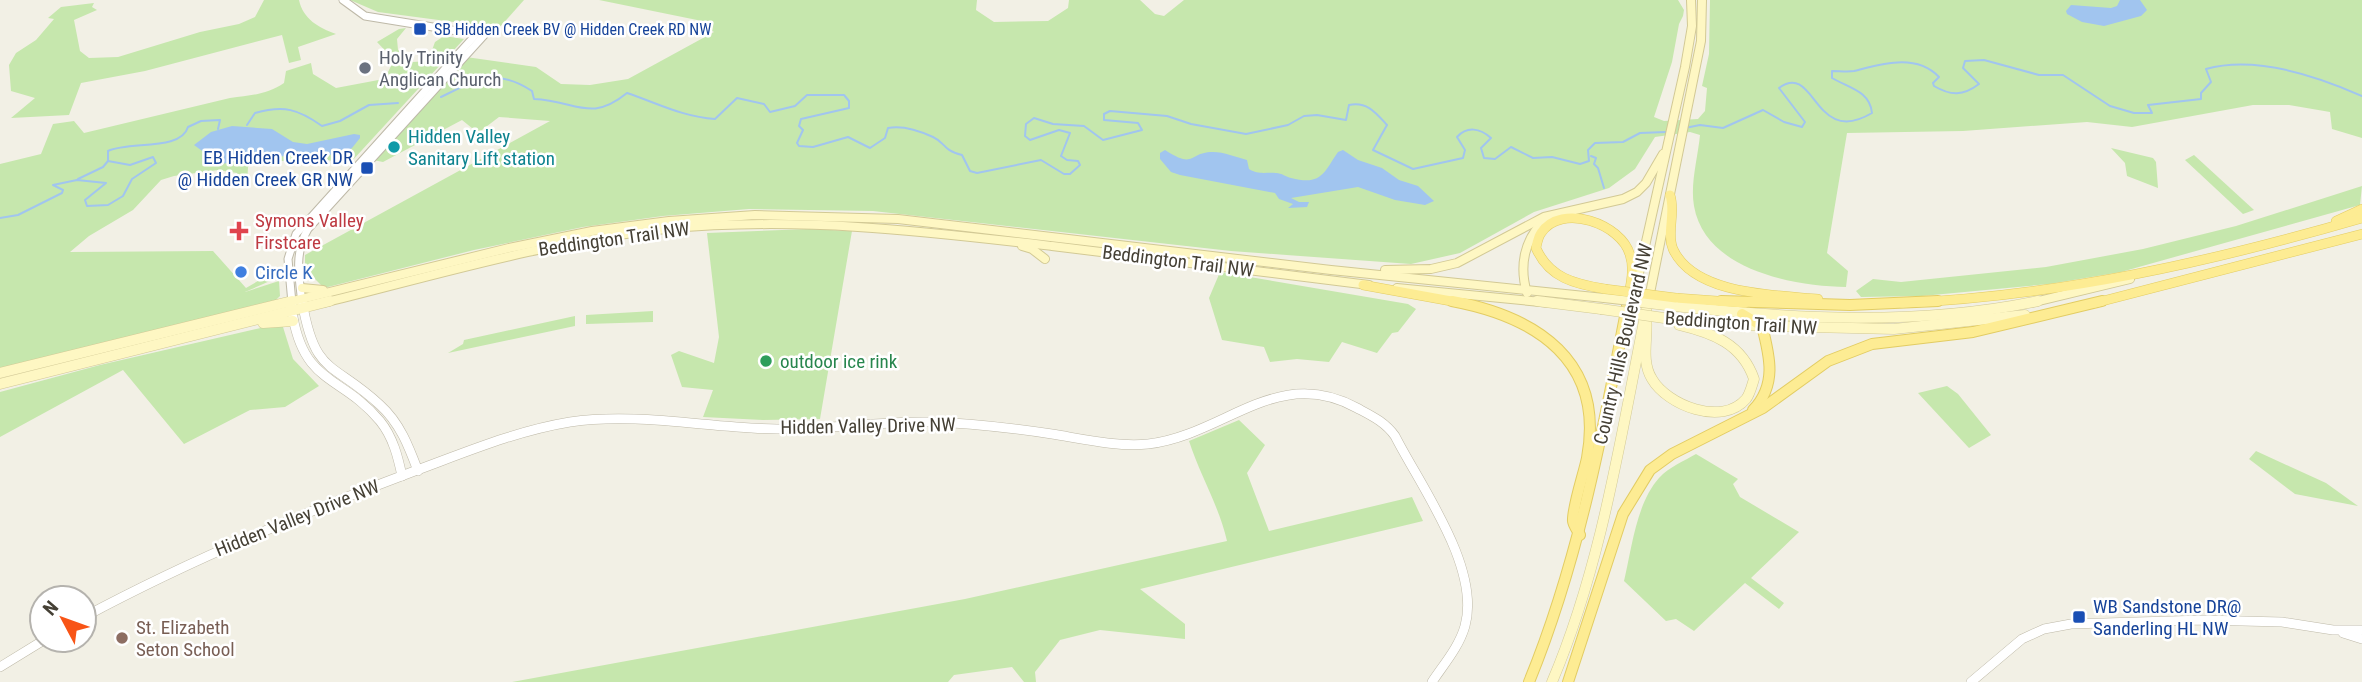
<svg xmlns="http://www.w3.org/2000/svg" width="2362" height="682" viewBox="0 0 2362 682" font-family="'Roboto Condensed',sans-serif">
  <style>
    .green { fill: #c6e7ad }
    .water { fill: #a1c5ef }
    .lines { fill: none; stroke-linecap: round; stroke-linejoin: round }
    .stream { stroke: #a1c5ef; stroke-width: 2 }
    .tertiary-far1-casing { stroke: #beb9a8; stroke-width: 9 }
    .tertiary-casing { stroke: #beb9a8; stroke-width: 10 }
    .secondary-far1-casing { stroke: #d2c995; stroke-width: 10 }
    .secondary-casing { stroke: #d2c995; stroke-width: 11 }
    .primary-far1-casing { stroke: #e2cc63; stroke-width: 10 }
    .primary-casing { stroke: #e2cc63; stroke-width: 12 }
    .tertiary-far1 { stroke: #fff; stroke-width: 7 }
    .tertiary { stroke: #fff; stroke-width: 9 }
    .secondary-far1 { stroke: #fef7c3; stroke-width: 8 }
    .secondary { stroke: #fef7c3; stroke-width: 10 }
    .primary-far1 { stroke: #fdec93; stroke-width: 9 }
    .primary { stroke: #fdec93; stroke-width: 10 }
    .secondary-bridge-far1-casing { stroke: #d2c995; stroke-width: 10; stroke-linecap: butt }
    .secondary-bridge-casing { stroke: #d2c995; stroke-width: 11; stroke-linecap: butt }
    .primary-bridge-casing { stroke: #e2cc63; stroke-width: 10; stroke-linecap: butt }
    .secondary-bridge-far1 { stroke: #fef7c3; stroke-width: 8 }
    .secondary-bridge { stroke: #fef7c3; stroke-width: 10 }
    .primary-bridge { stroke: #fdec93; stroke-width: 9 }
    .transit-dot { fill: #1a4fb4; stroke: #fff; stroke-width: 2.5 }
    .worship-dot { fill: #6b7280; stroke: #fff; stroke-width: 2.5 }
    .culture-dot { fill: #0f9aa8; stroke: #fff; stroke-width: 2.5 }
    .health-dot { fill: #e0444e; stroke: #fff; stroke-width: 2.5 }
    .shop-dot { fill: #3f7fe0; stroke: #fff; stroke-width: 2.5 }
    .leisure-dot { fill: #2e9e5b; stroke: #fff; stroke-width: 2.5 }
    .education-dot { fill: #8d6e63; stroke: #fff; stroke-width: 2.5 }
    .labels { text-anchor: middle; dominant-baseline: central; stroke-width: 5; stroke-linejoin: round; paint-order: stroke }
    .far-transit-label { font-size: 16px; fill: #164399; stroke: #fff; text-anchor: start }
    .worship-label { font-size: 19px; fill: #5b616d; stroke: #fff; text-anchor: start }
    .culture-label { font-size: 19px; fill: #0d838f; stroke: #fff; text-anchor: start }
    .transit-label { font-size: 19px; fill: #164399; stroke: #fff; text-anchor: end }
    .health-label { font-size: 19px; fill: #be3a42; stroke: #fff; text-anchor: start }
    .street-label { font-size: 19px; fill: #454035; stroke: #fff }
    .shop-label { font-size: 19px; fill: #366cbe; stroke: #fff; text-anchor: start }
    .leisure-label { font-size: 19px; fill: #27864d; stroke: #fff; text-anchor: start }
    .education-label { font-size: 19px; fill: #785e54; stroke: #fff; text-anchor: start }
  </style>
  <rect width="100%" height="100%" fill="#f2f0e5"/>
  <g class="green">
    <path d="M264,0h35c4,19 20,28 37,34l-38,13 3,13 -12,3 -7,-28 -137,36 -64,12 -12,32 -58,3 24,-20 -24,-7 -2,-26 7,-12 20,-13 18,-21 -6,-1 13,-11 33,-4 -2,4 5,3 -23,10 6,31 9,7 29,-1 82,-25 39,-8 16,-7z"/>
    <path d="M350,0h174l-25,28 -121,-16z"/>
    <path d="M599,0h378l-1,10 18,12 54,-1 20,-13 1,-8h71l15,14 9,2 20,-16h494l6,10 -1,6 -4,8 -7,38 -18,55 10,4 34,-2 7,-8 2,-23 -5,-2 7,-32 1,-54h652v138l-30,-9 -2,-17 -41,-7h-36l-121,22 -45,-5 -124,9 -116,2 -20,120 21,18 -2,16c-53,-1 -141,-17 -152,-81 -4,-22 4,-49 6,-71l-10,-3 -35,5 -20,32 -26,19 -75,24 -74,41 -49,11 -180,-13 -358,-40 -124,-2 -86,7 -80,11 -109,23 -150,38 -19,-19v-14l245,-134 -51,-4 -21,16 -16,-13 -79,42 -10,-2 93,-103 70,10 25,17 29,1 38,-6 86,-47 -17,-12z"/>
    <path d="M406,28l-9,11 1,11 15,12 15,-1 7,-19 9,-6 20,3 -113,123 -42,-3 -56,4 -5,4 -1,19 -8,-1 -2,-12 -19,-3 -44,6 -13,4 -28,30 -44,26 -19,16 143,-1 33,37 31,-18 2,7 -34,15 34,-11 1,15 -4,4 -276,68v-204l41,-10 12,-30 21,-3 10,12 146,-35c21,-3 36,-3 54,-15l2,-12 25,-8 2,11 23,14 53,-10 -1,-6 6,-12 -17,-18 22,-13z"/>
    <path d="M2111,148l42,10 3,4 2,26 -31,-12 -2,-13z"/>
    <path d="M2194,155l60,55 -11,4 -58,-54z"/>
    <path d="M2362,186l-2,19 -239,67 -72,12 -127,12 -61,1 -5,-6 17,-12 28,3 145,-15 97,-18 93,-23z"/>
    <path d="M809,229l43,2 -32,188 -57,1 -60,-3 10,-27 -31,-3 -11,-32 8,-4 35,12 5,-26 -12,-104z"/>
    <path d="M1220,272l188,32 8,5 -18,23 -6,1 -15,20 -35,-11 -13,20 -32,-3 -27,3 -6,-15 -42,-7 -13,-42z"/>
    <path d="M653,311v11l-67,2v-9z"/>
    <path d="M575,316v10l-127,27 15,-9 1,-4z"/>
    <path d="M278,324l5,3 10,32 26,27 -34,21 -35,3 -66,34 -61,-74 -123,67v-45l100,-27z"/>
    <path d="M1947,386l11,8 33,41 -22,13 -51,-55z"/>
    <path d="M1239,420l26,25 -18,28 22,58 143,-34 11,24 -283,68 45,35v15l-85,-9 -40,10 -25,32 1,10h-12l-12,-15 -58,8 -6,7h-436l453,-83 262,-58c-8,-35 -27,-66 -38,-100z"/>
    <path d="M2256,451l70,32 32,23 -63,-12 -46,-35z"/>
    <path d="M1696,454l42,25 -5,5 7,13 59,35 -48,46 33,25 -5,6 -34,-26 -51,48 -18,-12 -10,2 -42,-40c8,-33 12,-77 35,-103 10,-11 25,-17 37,-24z"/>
  </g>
  <g class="water">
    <path d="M2120,0h20l7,10 -6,6 -37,10 -22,-4 -15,-8 -1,-3 5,-6 40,3 6,-2z"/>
    <path d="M232,126l40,3 21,13 14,2 47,-10 6,1v3l-8,10 -12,7 -38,-1 -82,10 -26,-19 17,-13z"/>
    <path d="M1165,150c31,20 23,2 48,2 11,0 23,5 34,8l2,9c10,6 16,3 27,4 6,0 10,4 15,5 31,8 33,-6 47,-26l5,-2 15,10 24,8 17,12 19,6 16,15 -9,4 -30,-5 -37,-13 -67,11 8,4h10l-2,5 -19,1 5,-4 -14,-5 -4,-6 -95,-18 -9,-3 -11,-13v-6z"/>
  </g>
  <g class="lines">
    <g class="stream">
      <path d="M441,97c35,-17 55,-30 91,-6l2,8c43,2 56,24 93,-6 30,10 56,24 88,26l22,-21 27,6 6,8 25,-6 12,-11h37l5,6v7l-48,11 -2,7 4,4 -6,13 2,3 14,1 35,-10 22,11 15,-10 3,-10c15,-3 32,3 45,9 13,6 9,13 29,18l8,16 7,2 64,-13 23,14h6l10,-9 -2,-4 -11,-1 -6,-4 9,-23 -11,-3 -29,10 -5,-4 1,-12 8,-6 19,6 31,2 19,14 39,-10 -4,-7 -34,-3v-6l6,-3 57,5 24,8 55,10 42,-9 16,-9 13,-1 29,5 3,-15c18,-4 27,8 38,20l-14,25 40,19 50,-11 2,-8 -8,-13c10,-11 23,-9 34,1l-10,10 3,10 11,1 16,-12 22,11 19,-1 28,7 9,-3 -1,-11 7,-7 28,-1 17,-9 26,-1"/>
      <path d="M247,125l8,-12c29,-8 43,-4 67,13l18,-5 29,-16 29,-2"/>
      <path d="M1685,128l15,-3 23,3 40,-18 21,12 18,5 3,-5 -26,-34c37,-27 34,60 93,25 -2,-22 -23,-25 -40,-35v-7c7,0 16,1 22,0 28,-7 62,-18 85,6l-6,6 1,3c17,10 29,10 45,-2l-16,-16 2,-7 19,-1 55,15h24l47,31 24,7h18l-4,-8 53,-6v-6l10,-11 -5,-13c50,-14 111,7 156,27"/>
      <path d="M1591,156l5,2 -2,6 4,4 6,20"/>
      <path d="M78,179l25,-12 5,-6"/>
      <path d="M0,218l18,-3 44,-22 1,-3 -10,-5 24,-5 29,3 -21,17 2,6 21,-1 15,-9 9,-17 24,-16 -3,-6 -23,8 -22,-4v-10c22,-10 73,0 80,-24l13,-6 19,-1 -2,9"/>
    </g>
    <defs>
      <g id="tertiary-far1">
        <path d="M343,0l22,16 111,18"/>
        <path d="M292,303l-4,-44 8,-25 184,-204"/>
        <path d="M302,303c-3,-25 -8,-51 6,-74l180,-198"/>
      </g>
      <g id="tertiary">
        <path d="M292,301v3"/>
        <path d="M302,301c13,76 31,60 78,104 20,18 29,42 38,66"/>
        <path d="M293,317c12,68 50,59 87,104 13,16 18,36 22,55"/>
        <path d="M84,617c106,-57 216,-103 328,-145 52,-19 103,-41 158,-50 67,-10 139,6 207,7 50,1 101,-8 151,-7 41,1 84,6 124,12 31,5 65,13 96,10 77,-9 129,-80 209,-36 15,8 28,14 38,28 26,51 86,132 70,190 -6,21 -21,38 -33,56"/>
        <path d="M2343,633l19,6"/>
        <path d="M0,667l44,-27"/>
        <path d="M1971,682l51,-43 22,-10 27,-5 132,-4 79,2 51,8h29"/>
      </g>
      <g id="secondary-far1">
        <path d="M1022,246l10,3 13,10"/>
        <path d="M1385,270l46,-1 26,-6 87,-46 79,-18 14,-7 9,-9 17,-29"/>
        <path d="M302,288l21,2"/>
        <path d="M1397,288l154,15"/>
        <path d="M1527,293c-8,-27 -3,-54 18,-73"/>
        <path d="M1633,300l52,-233 7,-41 -1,-26"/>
        <path d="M285,303l224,-55 83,-17 77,-10 86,-6 143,4 433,51 273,28"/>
        <path d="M323,303c113,-28 226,-62 343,-74 130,-13 257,2 386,17 106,13 211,26 317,39"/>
        <path d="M1648,303l53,-262 1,-41"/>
        <path d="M2030,303l100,-24"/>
      </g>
      <g id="secondary">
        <path d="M1537,301l64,8"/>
        <path d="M1674,306c122,13 243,20 364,-5"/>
        <path d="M1646,315c3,21 -6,45 6,64 15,26 70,48 94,20 4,-5 6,-14 8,-20 -12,-35 -41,-46 -75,-54"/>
        <path d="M1671,319l91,7 132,3 131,-14"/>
        <path d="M263,323l30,-2"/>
        <path d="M0,373l292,-72"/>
        <path d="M0,384l330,-83"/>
        <path d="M1552,682c51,-120 70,-254 96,-381"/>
      </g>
      <g id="primary-far1">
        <path d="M1670,195c6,18 -4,38 3,54 21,46 102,46 145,50"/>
        <path d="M2336,221l26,-12"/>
        <path d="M1363,285l99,18"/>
        <path d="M1605,289c-30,-5 -56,-11 -69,-41 1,-5 2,-11 5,-15 20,-31 81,-9 89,22 5,15 0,33 -3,48"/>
        <path d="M1676,298l69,5"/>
        <path d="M1902,303c157,-7 309,-41 460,-85"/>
        <path d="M2095,303l267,-69"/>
      </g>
      <g id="primary">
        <path d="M1452,301c85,16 153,60 135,157 -3,15 -15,50 -14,63 0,4 5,10 7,14"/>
        <path d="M1721,301l129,4 88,-4"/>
        <path d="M1742,314l20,12c8,31 15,59 -9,84"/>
        <path d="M1529,682c50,-122 74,-252 99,-381"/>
        <path d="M1568,682l55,-168 27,-44 22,-16 91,-46 65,-47 44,-17 101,-12 129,-31"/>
      </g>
    </defs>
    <use href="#tertiary-far1" class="tertiary-far1-casing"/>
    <use href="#tertiary" class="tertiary-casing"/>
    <use href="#secondary-far1" class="secondary-far1-casing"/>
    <use href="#secondary" class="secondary-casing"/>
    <use href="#primary-far1" class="primary-far1-casing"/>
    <use href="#primary" class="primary-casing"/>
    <use href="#tertiary-far1" class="tertiary-far1"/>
    <use href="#tertiary" class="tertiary"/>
    <use href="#secondary-far1" class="secondary-far1"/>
    <use href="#secondary" class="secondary"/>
    <use href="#primary-far1" class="primary-far1"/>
    <use href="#primary" class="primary"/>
    <defs>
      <path id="secondary-bridge-far1" d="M1604,298l44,5"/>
      <g id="secondary-bridge">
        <path d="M1632,301l42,5"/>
        <path d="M1601,309l70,10"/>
      </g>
      <path id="primary-bridge" d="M1605,289l71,9"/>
    </defs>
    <use href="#secondary-bridge-far1" class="secondary-bridge-far1-casing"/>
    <use href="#secondary-bridge" class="secondary-bridge-casing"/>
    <use href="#primary-bridge" class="primary-bridge-casing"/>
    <use href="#secondary-bridge-far1" class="secondary-bridge-far1"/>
    <use href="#secondary-bridge" class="secondary-bridge"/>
    <use href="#primary-bridge" class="primary-bridge"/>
  </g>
  <g class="transit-dot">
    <rect x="413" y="22" width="14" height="14" rx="3.5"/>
    <rect x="360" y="161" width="14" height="14" rx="3.5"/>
    <rect x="2072" y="610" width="14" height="14" rx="3.5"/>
  </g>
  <circle class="worship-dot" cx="365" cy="68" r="7"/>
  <circle class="culture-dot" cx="394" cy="147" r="7"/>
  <path class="health-dot" d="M235.5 220.5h7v7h7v7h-7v7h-7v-7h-7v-7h7z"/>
  <circle class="shop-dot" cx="241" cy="272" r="7"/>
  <circle class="leisure-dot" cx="766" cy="361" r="7"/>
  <circle class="education-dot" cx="122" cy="638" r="7"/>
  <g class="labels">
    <g class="far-transit-label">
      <text x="434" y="29">SB Hidden Creek BV @ Hidden Creek RD NW</text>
    </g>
    <g class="worship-label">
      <text x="379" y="57">Holy Trinity<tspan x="379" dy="22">Anglican Church</tspan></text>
    </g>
    <g class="culture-label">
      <text x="408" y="136">Hidden Valley<tspan x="408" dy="22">Sanitary Lift station</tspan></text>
    </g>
    <g class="transit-label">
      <text x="353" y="157">EB Hidden Creek DR<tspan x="353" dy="22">@ Hidden Creek GR NW</tspan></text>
      <text x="2093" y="606" text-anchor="start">WB Sandstone DR@<tspan x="2093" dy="22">Sanderling HL NW</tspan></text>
    </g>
    <g class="health-label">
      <text x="255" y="220">Symons Valley<tspan x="255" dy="22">Firstcare</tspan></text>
    </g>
    <g class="street-label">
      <text transform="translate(614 239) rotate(-8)">Beddington Trail NW</text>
      <text transform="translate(1178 261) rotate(7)">Beddington Trail NW</text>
      <text transform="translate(1741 323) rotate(4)">Beddington Trail NW</text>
      <text transform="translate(1623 344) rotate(-77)">Country Hills Boulevard NW</text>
      <text transform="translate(868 426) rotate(-1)">Hidden Valley Drive NW</text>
      <text transform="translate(297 518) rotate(-22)">Hidden Valley Drive NW</text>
    </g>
    <g class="shop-label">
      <text x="255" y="272">Circle K</text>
    </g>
    <g class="leisure-label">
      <text x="780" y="361">outdoor ice rink</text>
    </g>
    <g class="education-label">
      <text x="136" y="627">St. Elizabeth<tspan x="136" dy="22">Seton School</tspan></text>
    </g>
  </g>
  <g transform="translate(63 619) rotate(311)"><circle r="33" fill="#ffffff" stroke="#b5b3ae" stroke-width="2"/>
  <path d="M0-5L12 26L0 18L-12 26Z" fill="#f85416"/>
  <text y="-10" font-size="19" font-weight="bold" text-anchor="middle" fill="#454035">N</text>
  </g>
</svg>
